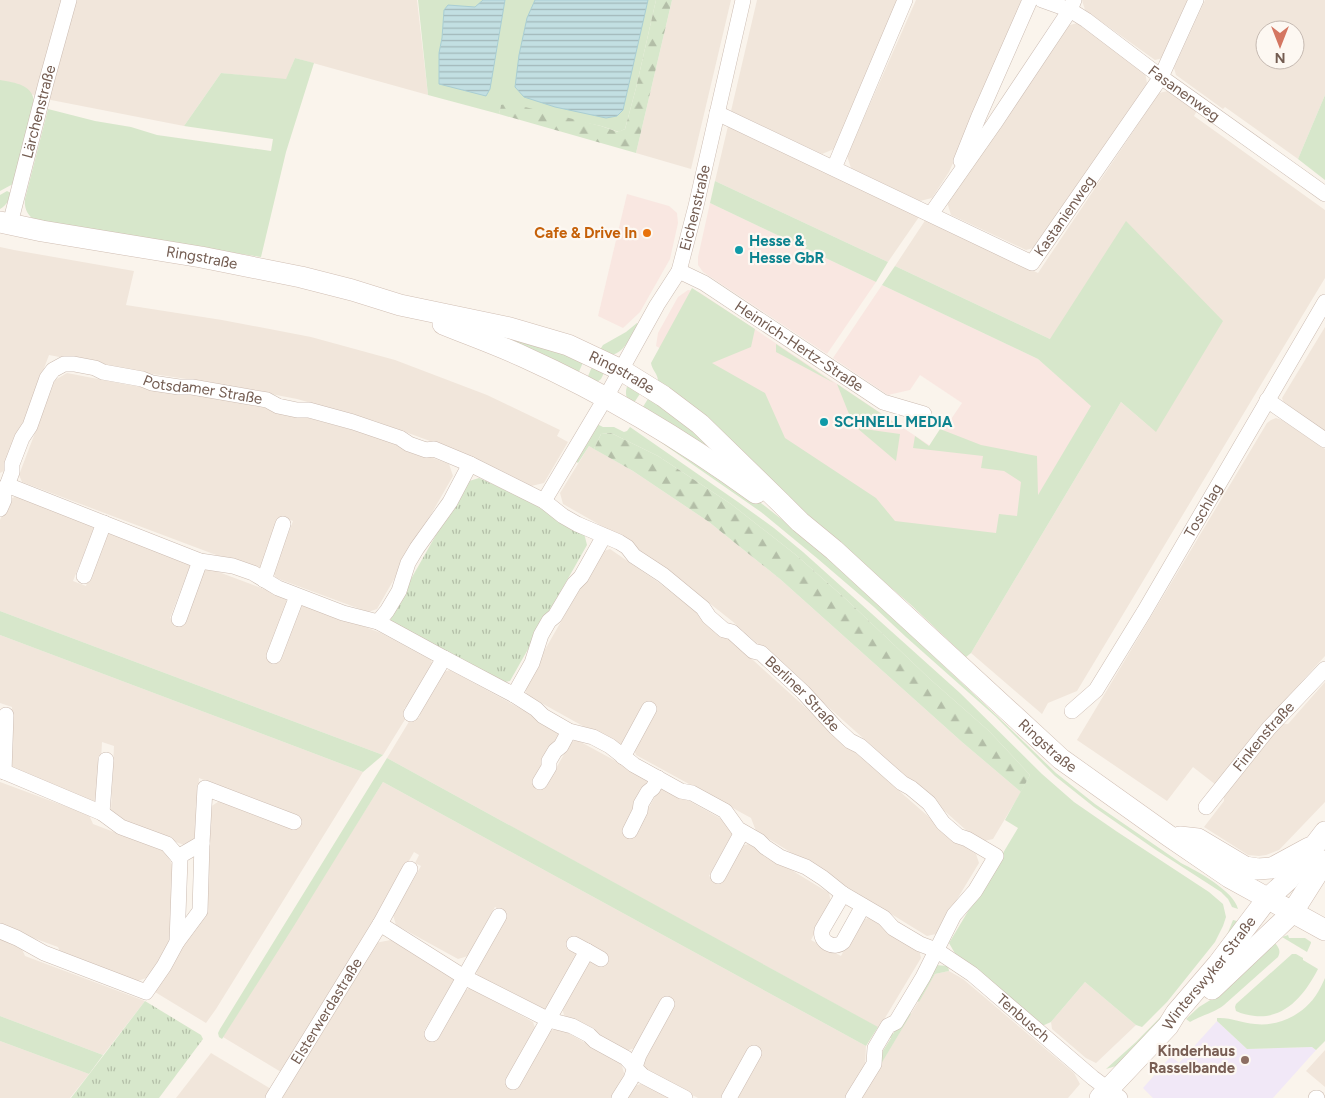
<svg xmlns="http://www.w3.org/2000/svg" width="1325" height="1098" viewBox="0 0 1325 1098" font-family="Figtree,sans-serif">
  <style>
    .residential { fill: #f1e6db; fill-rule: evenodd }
    .commercial { fill: #f9e7e1 }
    .education { fill: #f1e8f7 }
    .green { fill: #d7e7cb }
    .forest { fill: url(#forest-firs) }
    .park { fill: url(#park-tufts) }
    .water { fill: url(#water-rules); stroke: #a9ced3 }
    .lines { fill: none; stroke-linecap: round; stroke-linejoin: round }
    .street-casing { stroke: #ccbcb2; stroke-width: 16 }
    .secondary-casing { stroke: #d0beb3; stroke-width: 22 }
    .street { stroke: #fff; stroke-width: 15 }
    .secondary { stroke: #fff; stroke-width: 21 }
    .food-dot { fill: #e8710a; stroke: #fdf8f2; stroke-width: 2 }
    .culture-dot { fill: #0f9aa8; stroke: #fdf8f2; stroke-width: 2 }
    .education-dot { fill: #8d6e63; stroke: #fdf8f2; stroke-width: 2 }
    .labels { text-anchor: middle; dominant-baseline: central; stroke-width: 4.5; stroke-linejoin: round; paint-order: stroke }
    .street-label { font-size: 15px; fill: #735c51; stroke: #fdf8f2 }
    .food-label { font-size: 15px; font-weight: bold; fill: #c56008; stroke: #fdf8f2; text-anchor: end }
    .culture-label { font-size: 15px; font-weight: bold; fill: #0d838f; stroke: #fdf8f2; text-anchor: start }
    .education-label { font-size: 15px; font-weight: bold; fill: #785e54; stroke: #fdf8f2; text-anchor: end }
  </style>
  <defs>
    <pattern id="forest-firs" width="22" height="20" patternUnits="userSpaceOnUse" patternTransform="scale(1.25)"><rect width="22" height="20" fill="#d7e7cb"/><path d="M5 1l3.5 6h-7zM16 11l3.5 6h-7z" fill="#b3bea7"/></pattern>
    <pattern id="park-tufts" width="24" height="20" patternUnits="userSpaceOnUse" patternTransform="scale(1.25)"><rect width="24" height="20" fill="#d7e7cb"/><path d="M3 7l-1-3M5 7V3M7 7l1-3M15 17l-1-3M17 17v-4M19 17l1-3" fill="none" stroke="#b3bea7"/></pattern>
    <pattern id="water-rules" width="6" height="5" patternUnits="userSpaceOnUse" patternTransform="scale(1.25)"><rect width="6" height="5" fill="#c2dfe2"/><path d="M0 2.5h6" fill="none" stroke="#a2b8ba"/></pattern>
  </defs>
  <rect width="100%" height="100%" fill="#faf4ec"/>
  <g class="residential">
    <path d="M0,0h417l11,95 -133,-37 -9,22 -65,-7 -37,53 -133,-26 -51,-15z"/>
    <path d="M672,0h59l-40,169 -55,-16z"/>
    <path d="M757,0h143l-66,149 -12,5 -91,-43z"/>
    <path d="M916,0h109l-76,172 -17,26 -12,3 -69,-33 -4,-12z"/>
    <path d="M1082,0h107l-26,58 -8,2 -70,-50z"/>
    <path d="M1205,0h120v95l-27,64 -73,-52 -2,2 -47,-34 -2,-7zM1265,30h30v30h-30z"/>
    <path d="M1078,23l67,48 2,13 -110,163 -11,3 -75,-35 -4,-13 118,-176z"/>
    <path d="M1172,90l26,19 -4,7 131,94v68l-248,413 -29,12 -6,11 -71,-61 150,-251 35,30 -106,-93 -155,-73 31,-47 112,54 121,-180z"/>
    <path d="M728,126l191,91 -31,45 -173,-81z"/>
    <path d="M0,247l14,3 120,21 -8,34 96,15 89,17 84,23 92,35 73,35 -3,6 11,6 -24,41 -13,3 -79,-37 -77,-28 -78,-22 -83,-16 -82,-12 -83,-16 -43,115 -6,3z"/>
    <path d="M1325,327v106l-41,-29 -2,-6z"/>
    <path d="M67,373l62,12 83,12 81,17 78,21 78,29 4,12 -76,133 -9,3 -92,-34 -3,-6 20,-51 -12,-4 -19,51 -6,2 -234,-88 -3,-7 36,-95z"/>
    <path d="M1276,418l6,2 43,29v207l-52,57 -57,72 -23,-18 -26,34 -90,-61 190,-317 4,-3z"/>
    <path d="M589,446l44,25 76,51 71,57 182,163 59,50 -28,47 -9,2 -17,-10 -235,-210 -66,-52 -66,-44 -37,-21 -3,-11z"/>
    <path d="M17,496l74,28 3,6 -21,51 13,5 19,-52 6,-3 77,29 2,6 -20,52 12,4 20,-52 6,-2 77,29 2,6 -20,51 12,5 20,-52 6,-3 76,29 50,27 2,6 -22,35 -7,8 5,4 -26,42 -383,-144v-91l8,-20z"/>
    <path d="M610,549l48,33 64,50 135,122 80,70 24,20 15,10 3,9 -43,71 -9,2 -171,-105 -5,-13 -115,-63 -2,-6 22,-37 -12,-7 -20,38 -7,2 -90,-50 -3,-9 77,-134z"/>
    <path d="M0,635l363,137 -147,237 -10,14 -51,-31 49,-80 6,-105 11,-7 75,28 4,-11 -101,-39 -3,60 -12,7 -68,-25 -5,-10 3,-64 -12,-4 -3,58 -7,3 -84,-38 4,-58 -12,-4z"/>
    <path d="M450,670l108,59 2,7 -26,45 12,6 5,-10 20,-35 6,-2 70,38 2,6 -26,45 11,6 25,-46 7,-1 61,34 5,12 -23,42 12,7 19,-37 9,-2 80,49 2,10 -20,37 30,16 19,-36 9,-2 50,31 2,9 -42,70 -492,-270 26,-43 6,3 3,-11 21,-35z"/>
    <path d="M1325,682v120l-46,48 -13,5 -7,1 -11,-1 -44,-28 20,-26v-5l56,-72h8z"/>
    <path d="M0,782l89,33 4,9 73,28 8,17 -4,74 -21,34 -17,6 -70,-27 -4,-9 -58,-21z"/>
    <path d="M383,782l483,264 -1,21 -19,31h-110l18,-33 8,-12 -12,-6 -28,51h-24l-53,-28 -2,-10 20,-62 -28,50 -9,3 -61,-33 -3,-10 16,-56 -30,56 -9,3 -61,-34 -3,-8 24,-44 8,-12 -12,-6 -27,49 -10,3 -62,-34 -3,-10 28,-49 -6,-3 4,-8 -5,-3 -44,77 -89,143 -58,-35z"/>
    <path d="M0,939l21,8 4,9 120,45 -42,54 -103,-39z"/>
    <path d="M396,939l59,40 -31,52 11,7 28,-47 9,-3 61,34 3,9 -31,50 11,7 34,-57 9,-3 62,35 4,13 -13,22h-329l-1,-4 93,-151z"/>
    <path d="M949,971l14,8 111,94 6,11 -12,14h-208l75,-124z"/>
    <path d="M1085,982l51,43 -40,38 -10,-5 -34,-29 -1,-7z"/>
    <path d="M0,1041l89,33 -19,24h-70z"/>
    <path d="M1325,1050v37l-19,-16z"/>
    <path d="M211,1053l60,36 -6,9h-89z"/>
    <path d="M644,1083l28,15h-46l8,-12z"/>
  </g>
  <g class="commercial">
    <path d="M627,194l42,12 8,7 1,10 -8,36 -30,53 -17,16 -25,-12z"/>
    <path d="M710,203l166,79 -49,72 -124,-82 -5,-7v-8z"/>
    <path d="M882,285l156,74 54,47 -125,208 -291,-256 -20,-12 2,-13 20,-36 10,-7 11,2 233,155 30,-44 -42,-28 -10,15 -22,5 -55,-37z"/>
  </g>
  <path class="education" d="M1217,1021l30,28 65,-2 4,3 -43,48h-120l-10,-10 28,-32 8,7z"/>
  <g class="green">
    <path d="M418,0h238l-20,88 -11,41 -6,3 -18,-6 -100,-21 -2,9 -71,-19z"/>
    <path d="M295,58l19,5 -28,89 -25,105 -91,-14 -136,-23c-7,-6 -10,-12 -9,-21l23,-90 47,12 36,6 26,8 114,16 2,-12 -89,-13 37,-53 65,6z"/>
    <path d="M0,80c15,3 34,4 34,24l-21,80 -13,7z"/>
    <path d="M1325,95v85l-27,-21z"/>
    <path d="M715,181l173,81 -12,20 -166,-79z"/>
    <path d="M7,191l4,2c-2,7 -4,12 -11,16v-14z"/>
    <path d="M1126,221l97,100 -67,111 -35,-30 -150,251 -5,4 -56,-53 -71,-61 -181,-162c0,-7 -6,-11 -7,-18l41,-75 63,41 -4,18 -39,16 53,30 20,45 91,60 19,23 101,12 3,-19 18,2 4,-34 -17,-11 -23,-3 2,-12 -70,-8 2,-12 14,10 11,-17 41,16 56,11 1,39 53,-89 -53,-47 -156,-74 13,-19 155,73z"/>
    <path d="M637,323l1,1c-6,10 -13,29 -27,31 -4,0 -9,-2 -13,-2l5,-8 23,-13z"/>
    <path d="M489,332l96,26 -8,18z"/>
    <path d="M776,344l58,39 -58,-31z"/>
    <path d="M594,362l11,9 -4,8 -4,3 -11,-1z"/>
    <path d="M628,384l15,5 -11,17c-6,-7 -8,-13 -4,-22z"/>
    <path d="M837,384l64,43 -50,-8z"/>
    <path d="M651,394l76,63 -86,-47z"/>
    <path d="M633,423l119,73 46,36 44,38 154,145 60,58 39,31 86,59c16,8 53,28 57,46l-6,-2 -4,-8 -7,-7 -65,-42 -62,-43 -39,-31 -60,-60 -89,-79 -32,-30 -56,-48 -57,-47z"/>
    <path d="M597,424l6,3h11l10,5 3,-1 3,-4 108,75 36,26 29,24 157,141 82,81 32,28 42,29 93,61 14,12 3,13 -3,9 -8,16 -48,60 -25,25 -6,-2 -51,-43 -34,40 -9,4 -85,-69 -8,-14 69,-115 -13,-8 25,-45 -41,-44 -58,-51 -83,-79 -52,-46 -65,-51 -73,-48 -47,-23 -10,1 -7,15 -5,-3 -11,17 -6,-4z"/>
    <path d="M857,428l43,6 -4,27z"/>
    <path d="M0,611l383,144 -20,17 -363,-137z"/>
    <path d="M387,758l491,269 -12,19 -483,-264 -91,147 -70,110 -3,-2 -1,-4 2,-4z"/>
    <path d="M1233,920l4,1 -43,65 -78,80 -10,3 30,-27 49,-50 42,-57z"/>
    <path d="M1288,935l1,3h16l6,4v1l-4,9 -25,-15z"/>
    <path d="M1275,943c4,5 6,8 3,14l-54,48c-10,8 -22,10 -34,17l-4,-3 13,-12 13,-8z"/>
    <path d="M1292,954h4l7,4v2l15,9c-13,25 -32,50 -63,47 -7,-1 -13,-2 -19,-5l-1,-4 1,-3z"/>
    <path d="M935,965l13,1 1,5 -14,3 -16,28 -4,-3z"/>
    <path d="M1325,978v63l-9,9 -4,-3 -65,2 -30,-28v-3h3c12,0 23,5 35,6 25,3 51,-11 63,-32 3,-5 5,-10 7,-14z"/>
    <path d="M907,1011l4,3 -30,50v-10l10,-16 -4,-2 3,-4 3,2z"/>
    <path d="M0,1016l103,39 -14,19 -89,-33z"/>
  </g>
  <g class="forest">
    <path d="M656,0h16l-36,153 -137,-39 2,-9 8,-2 92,23 17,6 7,-3 11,-41z"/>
    <path d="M611,433l47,23 73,48 65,51 52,46 83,79 58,51 41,44 -9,17 -59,-50 -182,-163 -71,-57 -76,-51 -39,-22 7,-15z"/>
  </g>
  <g class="park">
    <path d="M479,478l40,18 65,37 3,12 -77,136 -10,2 -108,-58 -2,-9 76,-134z"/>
    <path d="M145,1001l56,34 2,4 -44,59h-88z"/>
  </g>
  <g class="water">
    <path d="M483,0h22l-15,89 -4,7 -47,-12v-31l3,-15 2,-28 4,-5 27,2z"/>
    <path d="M535,0h113l-25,110 -6,6 -11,2 -51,-11 -31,-10 -9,-10 4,-32 8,-37z"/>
  </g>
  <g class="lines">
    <defs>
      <g id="street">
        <path id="s1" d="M1042,0l28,10 16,10 75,57 164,117"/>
        <path id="s2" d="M717,113l315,150 129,-186 35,-77"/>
        <path d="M961,161l18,-45 51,-116"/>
        <path d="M834,168l71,-168"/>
        <path d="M931,214l63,-90 76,-114 4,-10"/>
        <path id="s3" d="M10,224l36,-141 23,-83"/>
        <path id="s4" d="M679,271l25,12 179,119 41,12"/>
        <path d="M1267,400l58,40"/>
        <path d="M7,485l193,76 33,5 20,7 25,15 65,25 35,9 66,36 -33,56"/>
        <path id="s5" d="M544,501l62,-104 51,-92 22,-34 17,-65 47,-206"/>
        <path id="s6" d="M0,509l4,-9v-6l8,-22v-8l10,-26 8,-12 17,-48 6,-8 11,-6h10l21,4 8,4 39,7 10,4 27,4h13l75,13 11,6 19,4h12l44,12 47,16 9,6 17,6 8,-1 36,15 74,37 19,15 14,8 42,18 8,5 7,9 29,19 40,33 6,9 15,13 8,2 21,19 8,2 42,39 33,36 14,13 10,5 42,37 9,5 18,15 14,20 15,13 9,3 29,17 -21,35 -21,24 -31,62 -27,45 -8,4 -13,22 -1,16 -21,34"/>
        <path d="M84,576l20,-53"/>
        <path d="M264,580l19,-56"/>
        <path d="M179,619l21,-58"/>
        <path d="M378,622l9,-11 12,-20 9,-28 9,-15 33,-46 20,-38"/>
        <path d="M274,656l23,-60"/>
        <path id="s7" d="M444,658l70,37 22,14 7,7 26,15 24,6 17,9 24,19 47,26 11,2 33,18 13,18 21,12 6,6 15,10 26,10 17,11 20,16 41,24 9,10 27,16 16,6 36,24 121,104 27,20"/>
        <path d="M514,695l18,-32 9,-28 8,-14 6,-5 19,-32 7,-7 23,-41"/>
        <path id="s8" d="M1072,711l24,-21 48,-78 181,-310"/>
        <path d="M623,757l26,-48"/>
        <path d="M0,770l102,43 19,14 46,17 13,15 -3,83 -13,24 -18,26 -102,-39 -27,-15 -17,-7"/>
        <path d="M4,772l2,-57"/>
        <path d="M540,782l9,-15v-6l6,-10 6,-5 8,-15"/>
        <path id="s9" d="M1206,807l63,-79 56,-59"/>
        <path d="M102,813l4,-53"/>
        <path d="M630,831l10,-20 1,-7 7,-12 5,-4 5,-10"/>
        <path d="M178,857l24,-14 3,-55 89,34"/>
        <path d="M718,876l24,-44"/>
        <path d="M843,894l-21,36c-3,12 12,20 21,12l20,-36"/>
        <path d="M380,924l30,-55"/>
        <path d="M177,942l23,-31 2,-68"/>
        <path d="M587,951l14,8"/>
        <path d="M432,1034l67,-118"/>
        <path d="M513,1082l74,-131 -13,-7"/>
        <path id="s10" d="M273,1098l107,-174 84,53 85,43 23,6 17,9 6,6 31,17 9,10 8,8 42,22"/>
        <path d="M619,1098l12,-19 8,-24 28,-51"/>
        <path d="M729,1098l25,-45"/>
        <path d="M1316,1098h1"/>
      </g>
      <g id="secondary">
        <path id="s11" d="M0,222l42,9 159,26 100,20 51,13 48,15 110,23 58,17 53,25 42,26 37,28 81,79 19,19 34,28 227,209 108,77 60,41 96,53"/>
        <path d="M443,324c27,11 55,21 81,33 82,37 159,83 232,136"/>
        <path d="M1180,837l18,2 47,28 13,2 14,-1 37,-20"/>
        <path d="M1212,989l80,-76 33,-52"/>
        <path id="s12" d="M1100,1098l68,-72 8,-13 42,-49 49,-65 21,-19 37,-48"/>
      </g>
    </defs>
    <use href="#street" class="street-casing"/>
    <use href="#secondary" class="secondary-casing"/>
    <use href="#street" class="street"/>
    <use href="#secondary" class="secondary"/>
  </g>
  <circle class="food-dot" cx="647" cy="233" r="5"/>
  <g class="culture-dot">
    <circle cx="739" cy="250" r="5"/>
    <circle cx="824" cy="422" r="5"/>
  </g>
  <circle class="education-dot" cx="1245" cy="1060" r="5"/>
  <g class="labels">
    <g class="street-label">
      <text stroke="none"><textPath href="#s1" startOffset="171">Fasanenweg</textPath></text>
      <text stroke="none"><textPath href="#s3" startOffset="116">Lärchenstraße</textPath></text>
      <text stroke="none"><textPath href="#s5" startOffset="332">Eichenstraße</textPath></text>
      <text stroke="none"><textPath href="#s2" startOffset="406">Kastanienweg</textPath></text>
      <text stroke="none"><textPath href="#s11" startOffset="205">Ringstraße</textPath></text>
      <text stroke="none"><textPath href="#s4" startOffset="142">Heinrich-Hertz-Straße</textPath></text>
      <text stroke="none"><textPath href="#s11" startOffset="642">Ringstraße</textPath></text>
      <text stroke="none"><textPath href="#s6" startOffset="305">Potsdamer Straße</textPath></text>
      <text stroke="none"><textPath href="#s8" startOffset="241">Toschlag</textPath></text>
      <text stroke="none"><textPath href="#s6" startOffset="995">Berliner Straße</textPath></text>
      <text stroke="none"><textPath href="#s9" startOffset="91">Finkenstraße</textPath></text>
      <text stroke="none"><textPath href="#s11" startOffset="1210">Ringstraße</textPath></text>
      <text stroke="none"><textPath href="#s12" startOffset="166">Winterswyker Straße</textPath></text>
      <text stroke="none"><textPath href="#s10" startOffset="102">Elsterwerdastraße</textPath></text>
      <text stroke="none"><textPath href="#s7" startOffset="689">Tenbusch</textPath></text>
    </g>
    <g class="food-label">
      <text x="637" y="233">Cafe &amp; Drive In</text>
    </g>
    <g class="culture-label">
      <text x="749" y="241">Hesse &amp;<tspan x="749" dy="17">Hesse GbR</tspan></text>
      <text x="834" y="422">SCHNELL MEDIA</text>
    </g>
    <g class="education-label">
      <text x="1235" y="1051">Kinderhaus<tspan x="1235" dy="17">Rasselbande</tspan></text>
    </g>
  </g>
  <g transform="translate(1280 45) rotate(180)"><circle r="24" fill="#fdf8f2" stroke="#c6bab2"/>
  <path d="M0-4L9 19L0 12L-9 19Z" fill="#d47661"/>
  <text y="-8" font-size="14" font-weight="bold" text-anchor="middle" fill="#735c51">N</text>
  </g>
</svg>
